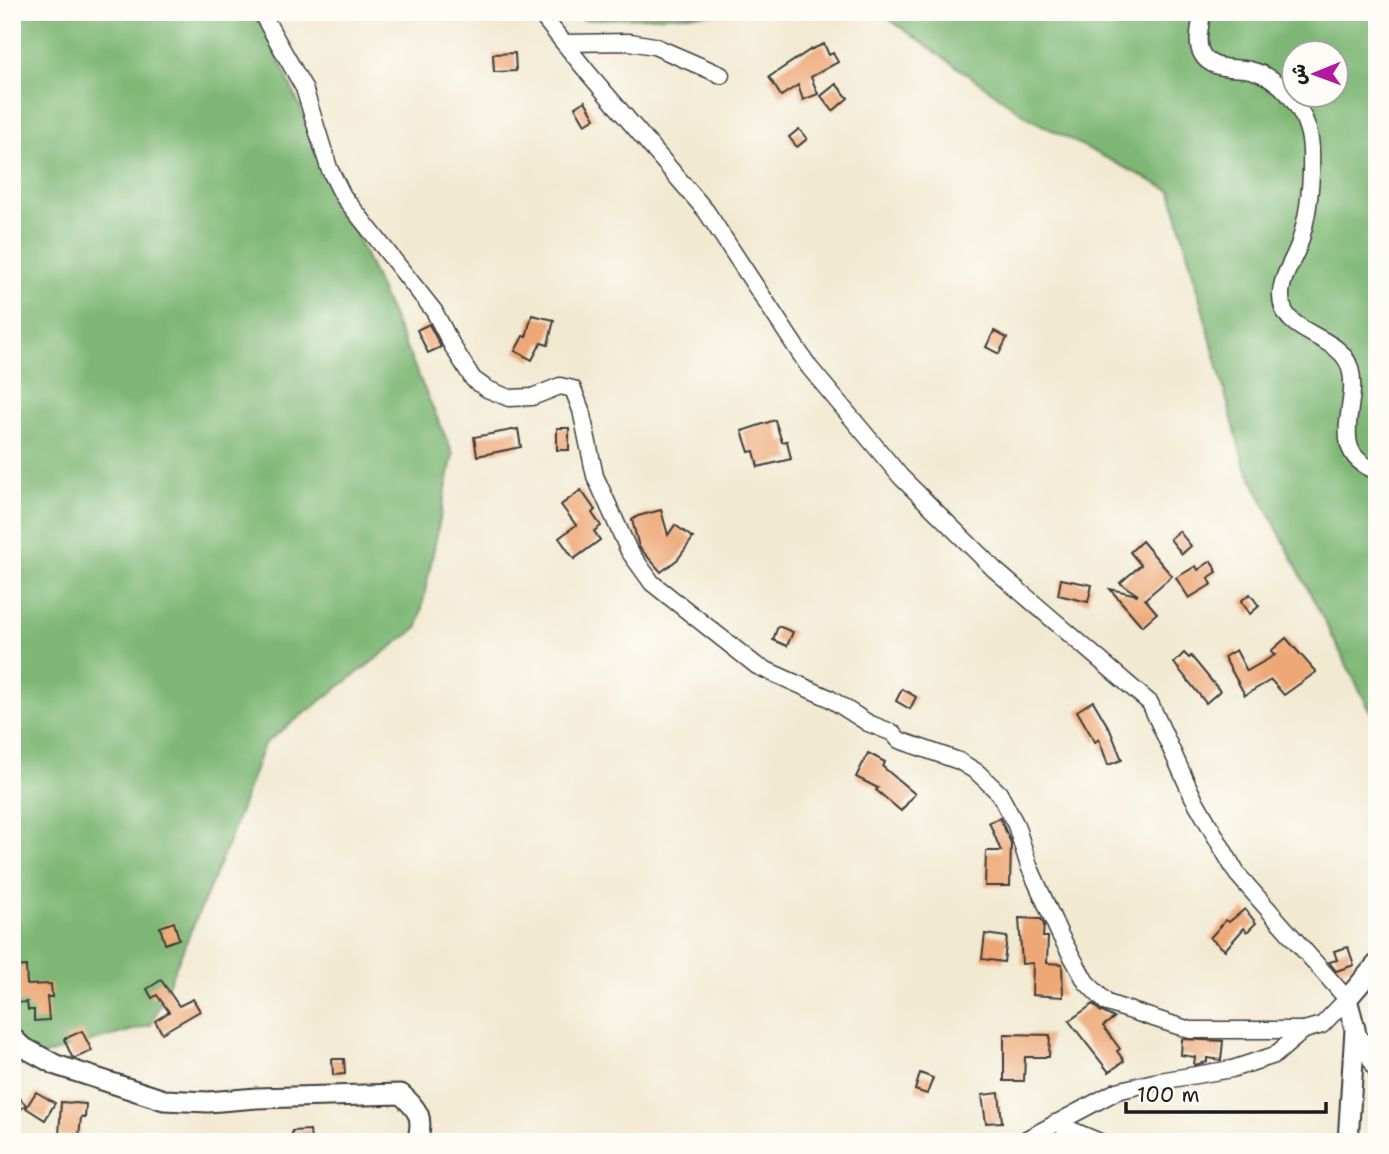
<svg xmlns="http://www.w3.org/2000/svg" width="1389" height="1154" viewBox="0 0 1389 1154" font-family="'Shantell Sans','Playpen Sans Arabic',sans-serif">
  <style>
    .forest { fill: #7eb774; stroke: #4d6a48; stroke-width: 2; fill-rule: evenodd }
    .building { fill: #eea776 }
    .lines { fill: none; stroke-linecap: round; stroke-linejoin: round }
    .minor-casing { stroke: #3c3b37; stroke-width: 19 }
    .tertiary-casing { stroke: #3c3b37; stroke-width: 23 }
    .minor { stroke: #fff; stroke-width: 16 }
    .tertiary { stroke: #fff; stroke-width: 19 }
  </style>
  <rect width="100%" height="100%" fill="#fdfcf7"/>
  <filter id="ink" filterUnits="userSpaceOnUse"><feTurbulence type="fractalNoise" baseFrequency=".0143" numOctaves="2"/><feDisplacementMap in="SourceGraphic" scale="14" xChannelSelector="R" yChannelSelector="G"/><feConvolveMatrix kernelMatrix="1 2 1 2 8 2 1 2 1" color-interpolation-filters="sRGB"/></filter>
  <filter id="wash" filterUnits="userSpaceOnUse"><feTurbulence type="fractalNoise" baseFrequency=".00686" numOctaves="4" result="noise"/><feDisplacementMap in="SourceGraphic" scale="28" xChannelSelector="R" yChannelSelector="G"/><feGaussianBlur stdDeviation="1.57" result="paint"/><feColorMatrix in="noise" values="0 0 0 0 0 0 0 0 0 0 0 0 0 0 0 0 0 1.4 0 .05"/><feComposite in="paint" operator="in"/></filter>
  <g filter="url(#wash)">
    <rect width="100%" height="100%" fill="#f2e9d1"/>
    <g class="forest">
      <path d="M12,12h246l195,442 -35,173 -154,117 -36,100 -77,181 -139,39z"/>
      <path d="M578,12h175l-170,8z"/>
      <path d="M879,12h498v712l-133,-260 -73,-273 -139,-71zM1294,52h42v42h-42z"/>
    </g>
    <g id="blocks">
      <g class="building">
        <path d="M824,44l5,11 4,-2 5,9 -27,15 7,17 -15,6 -5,-15 -17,11 -12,-19 41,-27z"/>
        <path d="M515,53l1,18 -22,1 -1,-18z"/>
        <path d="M836,84l12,14 -15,13 -12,-15z"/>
        <path d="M585,101l10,17 -10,6 -10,-17z"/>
        <path d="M799,129l8,10 -10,8 -8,-10z"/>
        <path d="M532,315l22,5 -6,25 -7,-2 -9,17 -17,-9 8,-15 3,1z"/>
        <path d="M429,324l12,23 -13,6 -11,-23z"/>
        <path d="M994,331l13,7 -8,16 -13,-7z"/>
        <path d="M775,420l7,22 5,-1 4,18 -33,8 -4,-16 -5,1 -7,-21z"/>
        <rect x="557" y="428" width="12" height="22"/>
        <path d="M518,429l3,18 -44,9 -3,-19z"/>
        <path d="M581,490l14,20 -3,3 9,13 -7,5 6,9 -26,19 -15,-21 17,-13 -15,-20z"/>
        <path d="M661,510l7,25 7,-10 18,13 -15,21 -17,13 -22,-25 -7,-27 6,-4z"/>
        <path d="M1179,531l12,15 -9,8 -12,-15z"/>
        <path d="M1142,541l30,35 -27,23 12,14 -15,13 -32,-37 28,6 -18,-12 21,-18 -11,-13z"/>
        <path d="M1211,561l6,11 -9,6 4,6 -23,14 -13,-20 20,-12 2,4z"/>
        <path d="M1061,579l31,6 -4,17 -30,-7z"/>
        <path d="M1250,594l9,12 -9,8 -9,-13z"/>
        <path d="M778,626l15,6 -6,14 -14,-6z"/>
        <path d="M1286,638l30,34 -32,23 -13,-15 -26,15 -21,-38 12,-7 11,21 28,-16 -4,-4z"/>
        <path d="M1184,653l5,5 2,-2 29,35 -14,12 -32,-40z"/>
        <path d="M902,689l14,8 -6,12 -14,-8z"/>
        <path d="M1093,701l17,29 12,30 -14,5 -9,-26 -4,3 -18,-31z"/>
        <path d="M868,753l17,9 -2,5 32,27 -14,17 -25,-21 2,-2 -22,-11z"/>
        <path d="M1000,818l11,25 -1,43h-25l1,-35h15l-12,-29z"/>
        <path d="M1245,909l11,14 -9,9 -3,-4 -19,22 -15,-12 16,-18 3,2z"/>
        <path d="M1019,918l22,1 3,6 -1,12h5l-1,26 15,1 1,33 -31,-2 1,-32 -11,1z"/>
        <path d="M174,922l5,17 -14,5 -5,-17z"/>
        <path d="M985,934l22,3 -3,25 -22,-3z"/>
        <path d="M1348,947l6,18 -18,6 -7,-9 8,-2 -3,-9z"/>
        <path d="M26,966l1,19 24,-1 1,13h-5l2,23 -15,1v-11h-6l-1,-8 -11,1 -2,-36z"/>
        <path d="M161,980l18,26 14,-7 7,12 -38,22 -7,-12 14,-9 -12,-17 -5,3 -5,-9z"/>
        <path d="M1093,1004l7,7 14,7 -11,8 17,23 -3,2 7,10 -15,11 -40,-51z"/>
        <path d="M82,1031l10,20 -17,7 -3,-1 -8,-18z"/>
        <path d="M1004,1034l46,1 -1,22h-24l-1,24h-20z"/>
        <path d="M1182,1039l41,2 -2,19 -14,-2v4l-13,3 1,-8 -14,-2z"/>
        <path d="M332,1059h12l1,15 -12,1z"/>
        <path d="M920,1073l13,5 -6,16 -12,-4z"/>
        <path d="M12,1089l14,16 -14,11z"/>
        <path d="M36,1092l19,11 -10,17 -19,-12z"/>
        <path d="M999,1093l3,29 -16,1 -4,-28z"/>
        <path d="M61,1102l25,2 -1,14 -4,-1 -2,21 -20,-2z"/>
        <path d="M310,1130l1,12h-19v-11z"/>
      </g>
    </g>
  </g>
  <g filter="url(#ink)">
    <use href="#blocks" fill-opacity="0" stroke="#3c3b37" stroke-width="2"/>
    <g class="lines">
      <defs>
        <g id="minor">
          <path d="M261,12l43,76 25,80 14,28 91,115 19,36 20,32 14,10 22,9 23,-1 28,-11 13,3 8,21 14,66 34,75 23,32 105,83 72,32 39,25 25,10 6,7 60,21 18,11 22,21 17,32 13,41 31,69 26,47 21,21 83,27h114"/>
          <path d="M539,12l50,62 117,137 103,156 92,110 94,93 155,133 43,94 44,77 110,125 -25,26 -18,5 -29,25 -43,14 -78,13 -37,9 -96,51"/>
          <path d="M1202,12c-1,13 -7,31 0,42 9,17 33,13 48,16 35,8 60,46 61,80 1,32 -2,64 -12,95 -6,16 -18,33 -18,50 -1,41 59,38 69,73 11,37 -26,84 27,103"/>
          <path d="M564,43l66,-1 24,4 67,29"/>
          <path d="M1355,1029l22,42"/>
          <path d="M1055,1123l45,19"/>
        </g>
        <g id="tertiary">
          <path d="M12,1037l9,9 35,19 108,35 44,2 49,-4 144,-4c18,17 23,23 16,48"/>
          <path d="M1348,1142l7,-113 -8,-30 30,-35"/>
        </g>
      </defs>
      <use href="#minor" class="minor-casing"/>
      <use href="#tertiary" class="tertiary-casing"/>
      <use href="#minor" class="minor"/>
      <use href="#tertiary" class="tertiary"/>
    </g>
  </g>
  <rect width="1389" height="1154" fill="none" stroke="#fdfcf7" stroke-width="42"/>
  <g transform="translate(1315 74) rotate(269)"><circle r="33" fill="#fdfcf7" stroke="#a3a29f" stroke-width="2"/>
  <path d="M0-5L12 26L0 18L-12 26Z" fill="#b5179e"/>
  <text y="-10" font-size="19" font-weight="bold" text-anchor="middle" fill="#1c1c1c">ش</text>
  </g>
  <path d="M1126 1102v10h200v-10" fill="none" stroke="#1c1c1c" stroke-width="3.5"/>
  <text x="1137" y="1102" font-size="21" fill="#1c1c1c" stroke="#fdfcf7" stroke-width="5" paint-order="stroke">100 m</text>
</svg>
